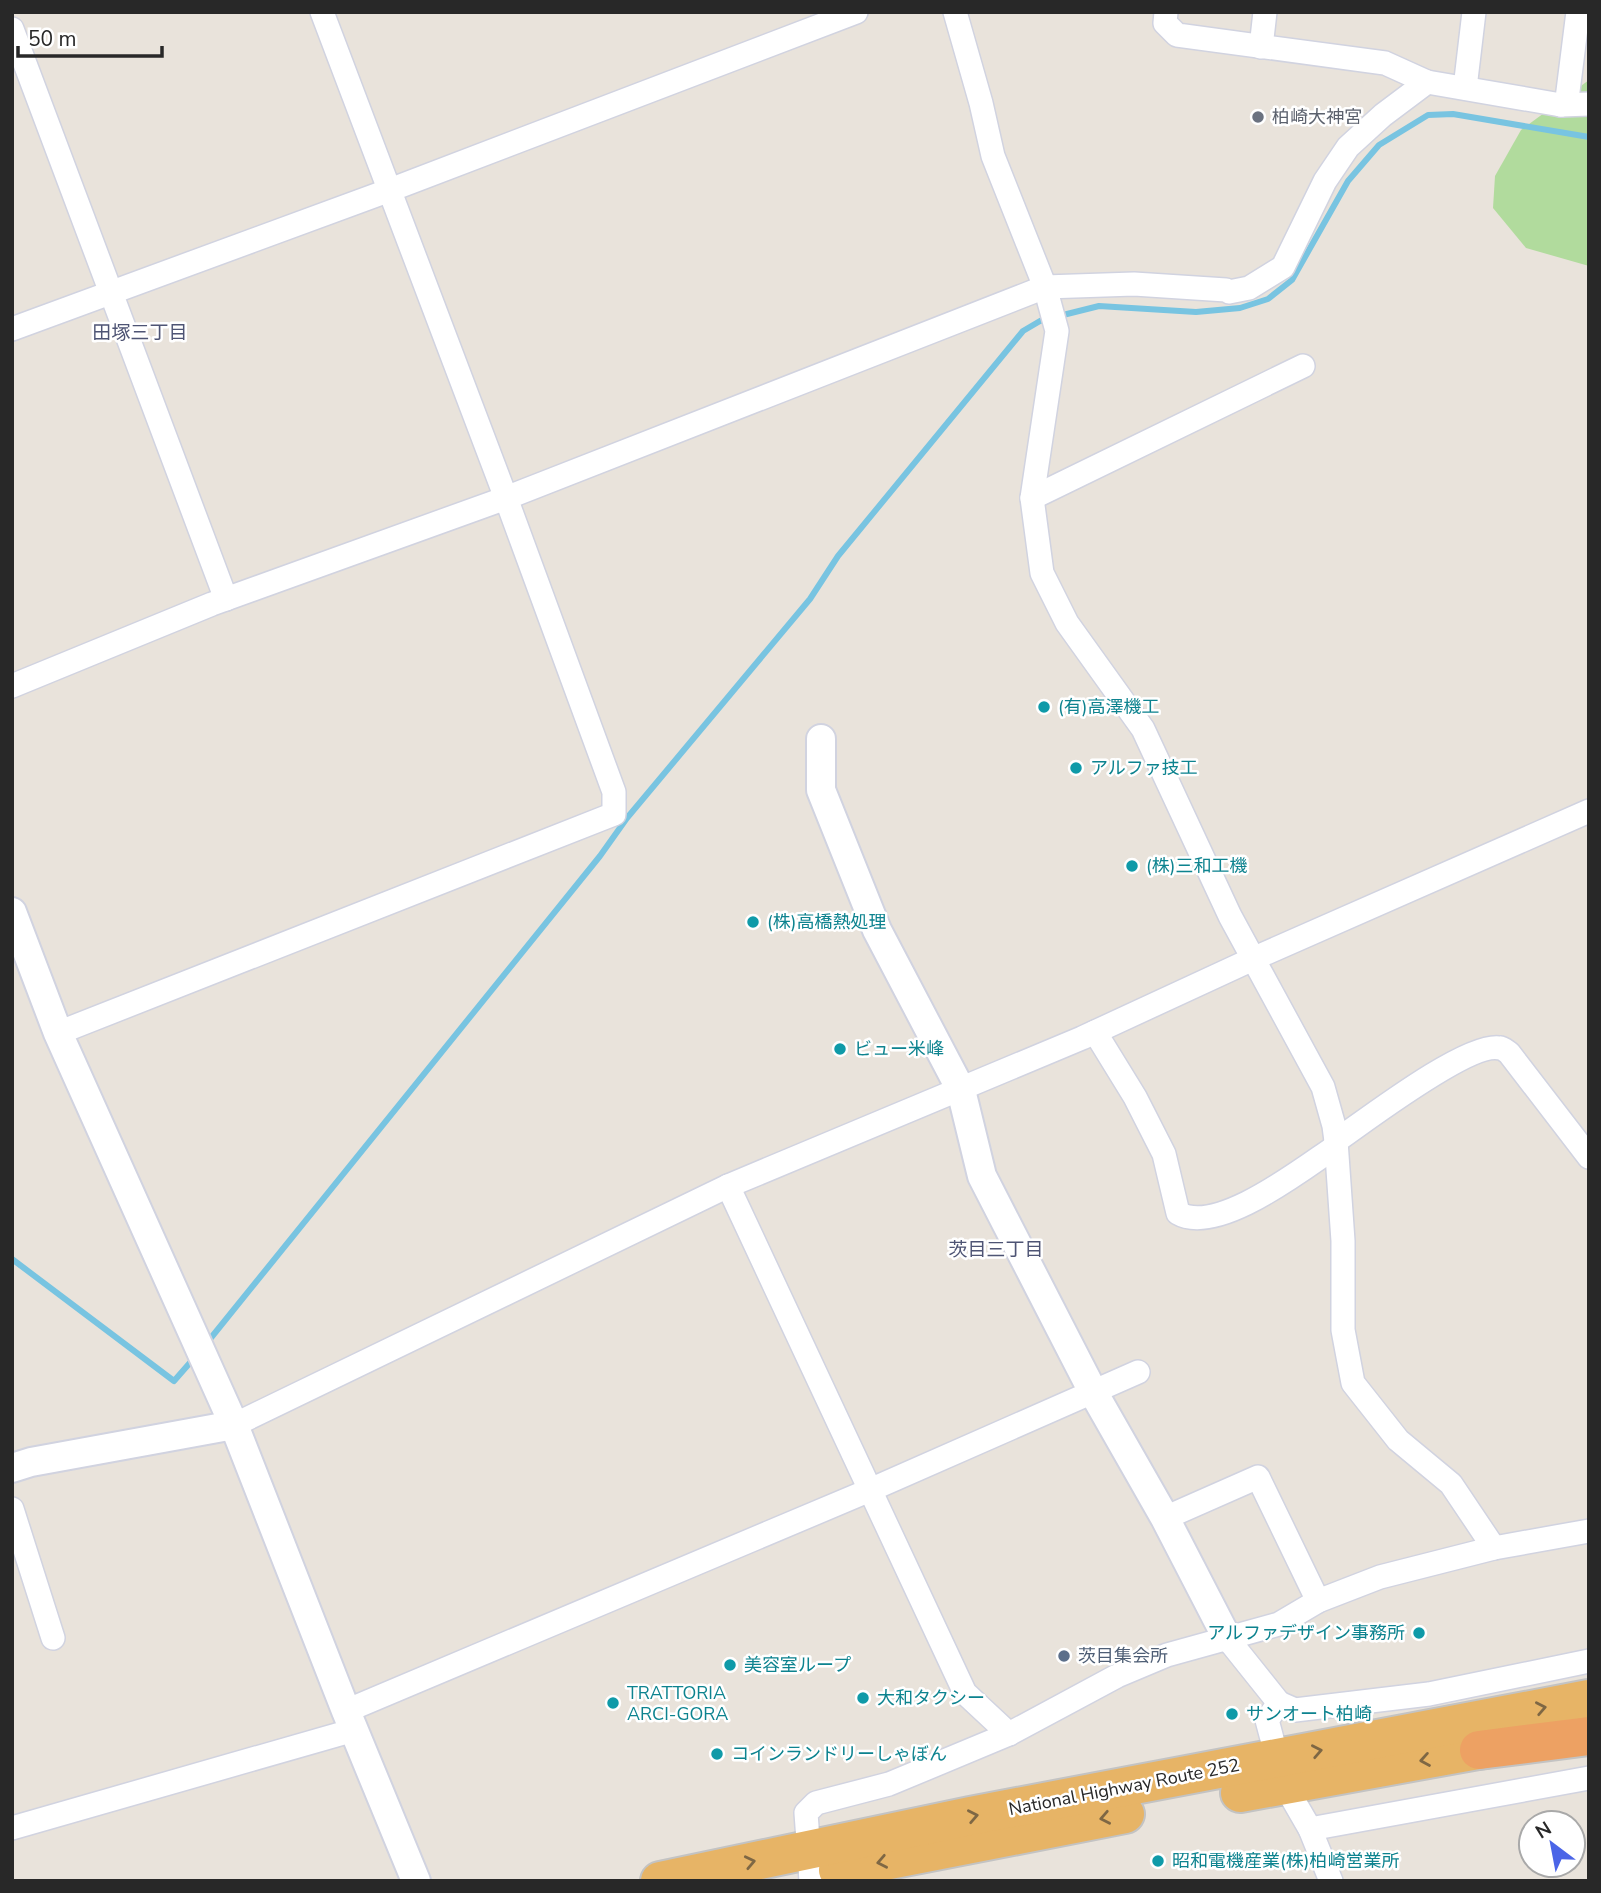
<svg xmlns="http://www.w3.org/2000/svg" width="1601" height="1893" viewBox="0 0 1601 1893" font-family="'Nunito Sans','Noto Sans JP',sans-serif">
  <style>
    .green { fill: #b1db9d }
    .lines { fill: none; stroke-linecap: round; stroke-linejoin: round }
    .stream { stroke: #78c4e1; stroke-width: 6 }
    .minor-casing { stroke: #d1d3e0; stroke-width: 26 }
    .tertiary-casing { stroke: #d1d3e0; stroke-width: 32 }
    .trunk-casing { stroke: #c3c3c3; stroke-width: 42 }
    .motorway-casing { stroke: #c3c3c3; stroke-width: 42 }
    .minor { stroke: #fff; stroke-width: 23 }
    .tertiary { stroke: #fff; stroke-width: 28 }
    .trunk { stroke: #e7b466; stroke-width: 38 }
    .motorway { stroke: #eda163; stroke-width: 38 }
    .oneway { stroke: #7e6744 }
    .worship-dot { fill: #6b7280; stroke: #fff; stroke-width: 2.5 }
    .culture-dot { fill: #0f9aa8; stroke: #fff; stroke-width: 2.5 }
    .service-dot { fill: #5c6f8a; stroke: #fff; stroke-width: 2.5 }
    .labels { text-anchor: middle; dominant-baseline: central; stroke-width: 5; stroke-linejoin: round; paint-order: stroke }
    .worship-label { font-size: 18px; fill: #5b616d; stroke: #fff; text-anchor: start }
    .culture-label { font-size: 18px; fill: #0d838f; stroke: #fff; text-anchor: start }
    .service-label { font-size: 18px; fill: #4e5e75; stroke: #fff; text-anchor: start }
    .street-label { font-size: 18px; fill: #282828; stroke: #fff }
    .neighbourhood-label { font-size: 19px; fill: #4e5474; stroke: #fff }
  </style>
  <rect width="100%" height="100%" fill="#e9e3db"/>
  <path class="green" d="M1589,80v186l-63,-18 -33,-40 2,-32 26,-46z"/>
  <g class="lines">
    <g class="stream">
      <path d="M1059,316l40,-10 97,6 44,-4 28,-9 24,-19 56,-99 31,-36 49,-30 25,-1 136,23"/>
      <path d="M12,1259l162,122 21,-24"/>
      <path d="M206,1344l394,-488 27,-38 183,-219 28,-43 185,-225 17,-10 8,-2"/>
    </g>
    <defs>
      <g id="minor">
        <path d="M955,12l26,91 12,53 52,131 12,44 -25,167 10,75 25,50 76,106 87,187 93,171 11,39 2,15 7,100v89l10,53 45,57 53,44 43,64"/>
        <path d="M1166,12l-1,11 12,12 208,28 42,19 134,23 28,-1"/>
        <path d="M12,29l214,570"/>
        <path d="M1261,47l4,-35"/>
        <path d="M1465,88l9,-76"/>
        <path d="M1561,105l6,-6 11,-87"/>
        <path d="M12,329l378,-139 466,-178"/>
        <path d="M1032,498l271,-132"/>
        <path d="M12,686l200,-82 294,-106 539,-211 89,-3 92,6 3,2 20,-4 34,-21 42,-86 23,-34 35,-32 44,-33"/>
        <path d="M1095,1032l40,65 29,57 14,59c39,23 124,-44 157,-66"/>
        <path d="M58,1033l556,-219v-22l-108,-294 -184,-486"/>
        <path d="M1336,1141c29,-20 133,-100 164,-93 3,0 6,3 9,5l80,104"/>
        <path d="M728,1186l237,507 44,41"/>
        <path d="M234,1425l494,-239 354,-148 173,-80 334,-147"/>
        <path d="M12,1509l41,129"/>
        <path d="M1165,1518l93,-41 60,124"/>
        <path d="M1227,1638l52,65"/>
        <path d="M346,1711l524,-221 268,-118"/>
        <path d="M12,1828l342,-98"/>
        <path d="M1310,1829l279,-51"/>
        <path d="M811,1881l-5,-68 10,-10 73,-19 120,-50 108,-58 50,-21 112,-31 39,-23 62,-24 114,-29 95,-17"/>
        <path d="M1331,1881l-21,-52 -26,-45 -17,-64 12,-17 16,7 134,-16 160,-33"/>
      </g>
      <g id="tertiary">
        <path d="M821,739v51l56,140 84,160 21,86 110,214 73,128 62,120"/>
        <path d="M12,912l46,121 176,392 -203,37 -19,6"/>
        <path d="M234,1425l112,286 70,170"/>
      </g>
      <g id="trunk">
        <path d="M1240,1793l271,-49"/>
        <path d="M838,1870l287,-56"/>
        <path d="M660,1881l310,-65 619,-117"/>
      </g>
      <path id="motorway" d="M1479,1750l110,-14"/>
    </defs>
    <use href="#minor" class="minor-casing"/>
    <use href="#tertiary" class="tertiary-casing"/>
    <use href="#trunk" class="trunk-casing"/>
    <use href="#motorway" class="motorway-casing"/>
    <use href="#minor" class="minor"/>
    <use href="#tertiary" class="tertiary"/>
    <use href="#trunk" class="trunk"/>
    <use href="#motorway" class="motorway"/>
  </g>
  <defs><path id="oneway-chevron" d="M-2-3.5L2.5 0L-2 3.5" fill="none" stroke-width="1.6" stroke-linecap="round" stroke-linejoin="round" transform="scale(1.75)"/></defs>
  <g class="oneway">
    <use href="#oneway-chevron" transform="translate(1541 1708) rotate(-11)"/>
    <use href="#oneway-chevron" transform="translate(1317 1751) rotate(-11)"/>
    <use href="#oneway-chevron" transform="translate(1425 1760) rotate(170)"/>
    <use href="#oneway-chevron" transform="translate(973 1816) rotate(-11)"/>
    <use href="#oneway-chevron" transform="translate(1105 1818) rotate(169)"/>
    <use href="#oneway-chevron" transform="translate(750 1862) rotate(-12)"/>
    <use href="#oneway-chevron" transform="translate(882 1862) rotate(169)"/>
  </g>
  <circle class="worship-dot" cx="1258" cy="117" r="7"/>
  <g class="culture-dot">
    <circle cx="1044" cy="707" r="7"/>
    <circle cx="1076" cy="768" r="7"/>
    <circle cx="1132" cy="866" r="7"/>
    <circle cx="753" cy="922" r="7"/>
    <circle cx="840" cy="1049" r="7"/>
    <circle cx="1419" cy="1633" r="7"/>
    <circle cx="730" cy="1665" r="7"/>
    <circle cx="863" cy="1698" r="7"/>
    <circle cx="613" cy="1703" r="7"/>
    <circle cx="1232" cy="1714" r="7"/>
    <circle cx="717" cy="1754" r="7"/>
    <circle cx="1158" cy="1861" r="7"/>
  </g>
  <circle class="service-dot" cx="1064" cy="1656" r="7"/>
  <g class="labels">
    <g class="worship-label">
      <text x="1272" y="117">柏崎大神宮</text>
    </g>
    <g class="culture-label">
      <text x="1058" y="707">(有)高澤機工</text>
      <text x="1090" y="768">アルファ技工</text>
      <text x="1146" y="866">(株)三和工機</text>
      <text x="767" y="922">(株)高橋熱処理</text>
      <text x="854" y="1049">ビュー米峰</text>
      <text x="1405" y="1633" text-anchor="end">アルファデザイン事務所</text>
      <text x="744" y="1665">美容室ループ</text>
      <text x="627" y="1693">TRATTORIA<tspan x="627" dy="21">ARCI-GORA</tspan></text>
      <text x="877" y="1698">大和タクシー</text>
      <text x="1246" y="1714">サンオート柏崎</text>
      <text x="731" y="1754">コインランドリーしゃぼん</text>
      <text x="1172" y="1861">昭和電機産業(株)柏崎営業所</text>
    </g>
    <g class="service-label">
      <text x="1078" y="1656">茨目集会所</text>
    </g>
    <g class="street-label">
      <text transform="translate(1124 1787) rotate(-11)">National Highway Route 252</text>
    </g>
    <g class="neighbourhood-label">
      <text x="140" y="333">田塚三丁目</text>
      <text x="996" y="1250">茨目三丁目</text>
    </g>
  </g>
  <rect width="1601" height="1893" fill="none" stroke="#282828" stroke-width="28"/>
  <g transform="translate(1552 1844) rotate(328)"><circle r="33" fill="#ffffff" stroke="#a9a9a9" stroke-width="2"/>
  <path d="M0-5L12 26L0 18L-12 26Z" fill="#4b65e7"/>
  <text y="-10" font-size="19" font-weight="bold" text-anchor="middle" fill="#282828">N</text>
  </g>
  <path d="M18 46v10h144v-10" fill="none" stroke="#282828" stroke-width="3.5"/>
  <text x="28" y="46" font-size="21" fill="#282828" stroke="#ffffff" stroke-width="5" paint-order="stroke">50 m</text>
</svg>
